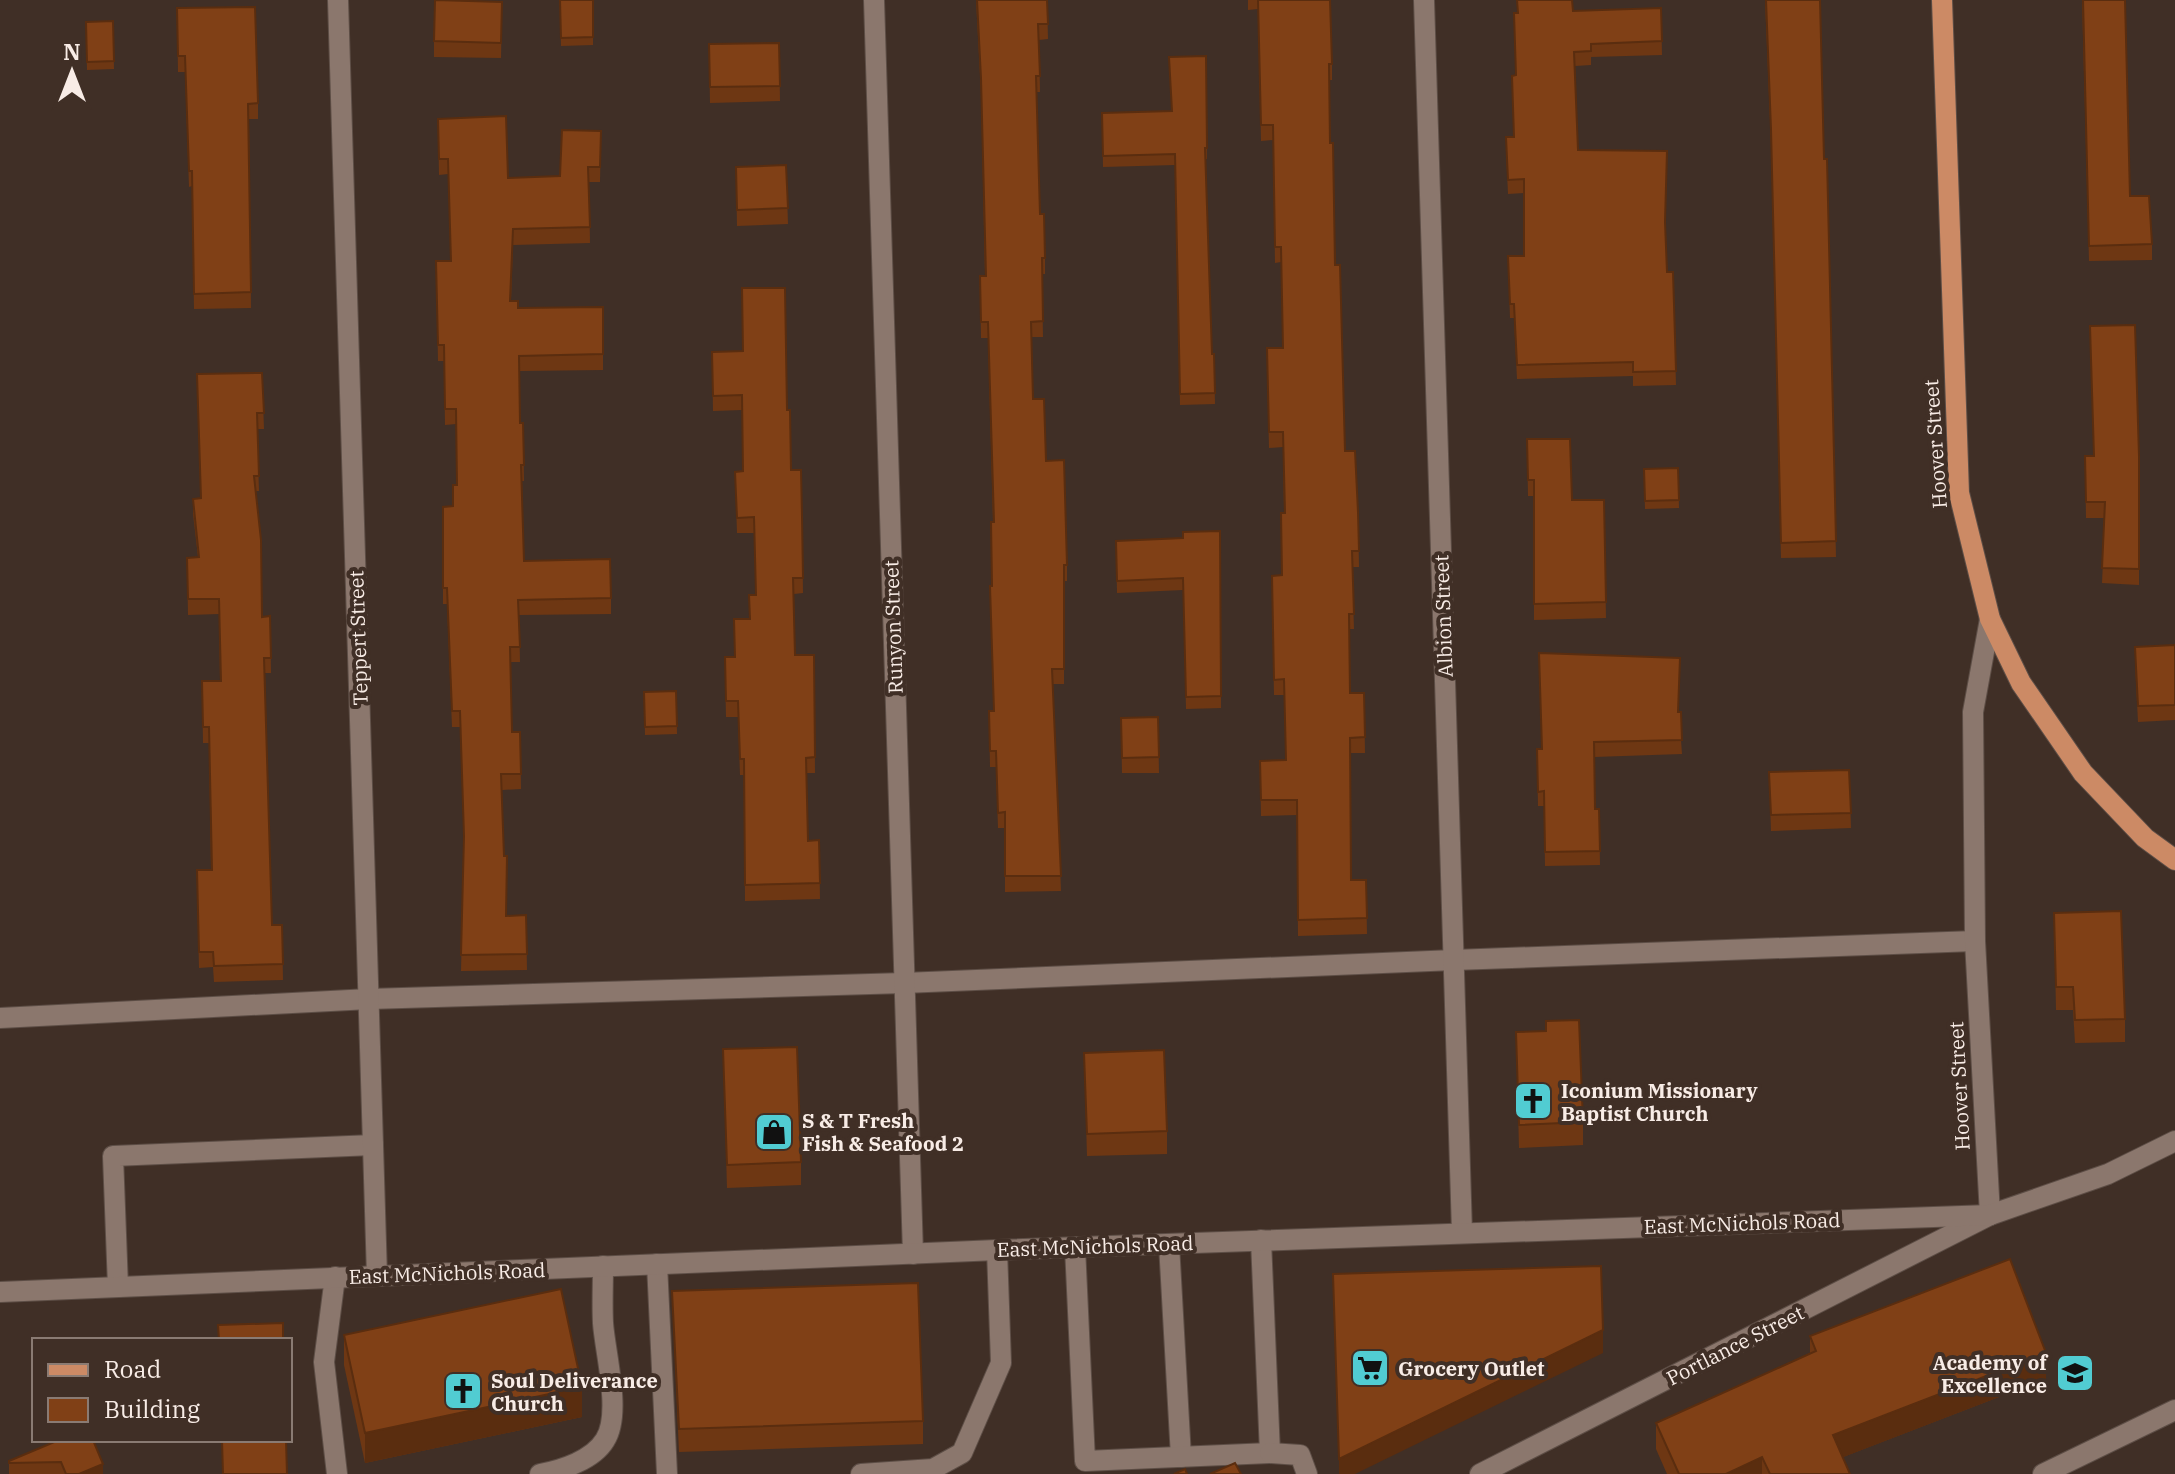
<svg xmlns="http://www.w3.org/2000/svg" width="2175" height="1474" viewBox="0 0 2175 1474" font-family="'IBM Plex Serif',serif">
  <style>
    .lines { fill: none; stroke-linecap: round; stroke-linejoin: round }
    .service-casing { stroke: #5d4e46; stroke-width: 22 }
    .minor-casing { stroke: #5d4e46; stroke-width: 22 }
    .tertiary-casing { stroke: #5d4e46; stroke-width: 22 }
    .primary-casing { stroke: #5d4e46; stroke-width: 22 }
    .service { stroke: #8b776d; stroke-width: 20 }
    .minor { stroke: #8b776d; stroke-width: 20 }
    .tertiary { stroke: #8b776d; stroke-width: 20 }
    .primary { stroke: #cc8a65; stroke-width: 20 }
    .wall { fill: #6e3713 }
    .shaded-wall { fill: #5a2d0f }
    .building { fill: #804016; stroke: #5a2d0f; stroke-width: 2 }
    .labels { text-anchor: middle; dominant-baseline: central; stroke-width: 8; stroke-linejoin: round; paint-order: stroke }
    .street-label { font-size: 20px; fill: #f8ece6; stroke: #402f26 }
    .poi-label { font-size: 20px; font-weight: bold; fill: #f8ece6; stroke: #402f26; text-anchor: start }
  </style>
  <rect width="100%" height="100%" fill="#402f26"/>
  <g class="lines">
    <defs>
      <g id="service">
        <path d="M0,1018l369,-19 535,-16 550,-23 521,-19"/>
        <path d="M1169,1244l12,213"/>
        <path d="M1075,1247l10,214 185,-8 -9,-213"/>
        <path d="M657,1264l10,210"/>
        <path d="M335,1277l-11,85 13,112"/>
        <path d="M118,1287l-5,-131 260,-11"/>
        <path d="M1270,1453l30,2 7,19"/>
        <path d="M540,1474c22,-4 53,-14 65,-34 17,-26 0,-87 -2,-117 -1,-19 0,-38 0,-57"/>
        <path d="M861,1474l72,-5 29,-16 39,-90 -4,-113"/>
        <path d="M2043,1474l132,-64"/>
      </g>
      <g id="minor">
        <path d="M338,0l39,1276"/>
        <path d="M874,0l39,1254"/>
        <path d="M1424,0l38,1232"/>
        <path d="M1480,1474l510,-259"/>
      </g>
      <g id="tertiary">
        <path d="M1990,619l-17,93 2,229 15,274"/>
        <path d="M0,1292l997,-42 993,-35 118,-41 67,-33"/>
      </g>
      <path id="primary" d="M1942,0l17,493 31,126 31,64 62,90 62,65 30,22"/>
    </defs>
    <use href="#service" class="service-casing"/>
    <use href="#minor" class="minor-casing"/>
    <use href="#tertiary" class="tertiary-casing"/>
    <use href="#primary" class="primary-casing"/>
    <use href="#service" class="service"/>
    <use href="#minor" class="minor"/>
    <use href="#tertiary" class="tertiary"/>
    <use href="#primary" class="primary"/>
  </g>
  <g class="wall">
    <path d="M560,0h33v45l-32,1z"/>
    <path d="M976,0h71l1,39 -9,1 1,52h-4l4,122 5,44v16h-3l1,63h-12l2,62 34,166v16h-3v103h-11l8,207 -56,1v-64h-7l-2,-61h-6l-1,-56h5l-2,-125 1,-64 -5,-184h-7l-1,-62h5l-4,-183z"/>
    <path d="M1248,0h82l2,64v16h-3l1,63 15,308 13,61 1,55h-7l2,62h-5l1,64h14l1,60h-15l1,127h15l1,54 -69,2 -1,-121 -36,1 -1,-55 26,-1 -2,-65h-10l-2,-104 10,-16 2,-62 -1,-66 -14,1 -2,-84 16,-16 -2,-86 -6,1 -2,-123 -12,1 -3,-132 -10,1z"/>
    <path d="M1765,0h55l4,159h3l9,398 -55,1 -10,-413z"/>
    <path d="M2082,0l48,196 22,48v16l-63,1z"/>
    <path d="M502,2l-1,56 -67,-1v-16z"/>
    <path d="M177,8l81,95v16h-9l2,189 -57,1 -2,-123 -3,1 -4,-115h-7z"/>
    <path d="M1661,8l1,47 -71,2v8l-16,1 3,84 87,77 2,45h6l3,113 -43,1v-10l-116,3 -3,-61h-4l-2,-62h16v-63l-16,1 -2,-43 8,-14 2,-62 57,-64z"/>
    <path d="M113,21l1,48 -27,1 -1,-48z"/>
    <path d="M779,43l1,58 -70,2 -1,-59z"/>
    <path d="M1206,56l1,103h-2l7,195h2l1,50 -35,1 -5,-240 -72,2 -1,-54 69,-2z"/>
    <path d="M438,119l70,59 52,-2 41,-45 -1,51h-11l1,61 -77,2 -2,56 7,7 85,-1v63l-84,1 1,52h3l1,58h-2l2,80 87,37v16l-92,1 1,47h-10l2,70h8l1,57 -19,1 4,126 20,-1 1,55 -66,1 3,-127 -4,-117h-8l-5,-123h-4v-97l10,-1 4,-21 -1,-61 -11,1 -1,-64h-6l-2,-100h15l-3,-87 -9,1z"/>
    <path d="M786,165l2,59 -51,2 -1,-59z"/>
    <path d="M712,352l75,58 4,60 11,46 1,77 -9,1 1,61h19l1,118h-9l2,68 11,-1 1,59 -75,2 -1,-126h-4l-2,-58h-12l-1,-44 10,-16 14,-38 7,-24 -2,-62h-17l-2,-61 8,-1 -1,-61 -29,1z"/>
    <path d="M262,373l2,56h-7l2,62h-3l6,126 8,-1 1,57h-6l7,252h10l1,55 -69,2 -1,-15 -14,1 -2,-82 14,-16 -2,-127h-6l-1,-62h18l-1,-67 -31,1 -1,-57 11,-1 -5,-43v-15l7,-1z"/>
    <path d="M1527,439l45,61h32l2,118 -72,2v-124h-6z"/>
    <path d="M2085,456h54v129l-37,-2 3,-65h-19z"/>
    <path d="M1678,468l1,40 -34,1 -1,-40z"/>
    <path d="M1220,531l1,177 -35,1 -3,-119 -66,3 -1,-52 67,-3z"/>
    <path d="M2175,645v75l-37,2 -3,-60z"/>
    <path d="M676,691l1,43 -32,1 -1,-43z"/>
    <path d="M1679,712l3,42 -88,3 1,52h4l1,56 -55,1 -1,-60h-6l-1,-57h5z"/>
    <path d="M1158,717l1,56h-37l-1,-55z"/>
    <path d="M1849,770l2,58 -80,3 -2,-59z"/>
    <path d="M2054,913l71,106v23l-50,1 -2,-33h-17z"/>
    <path d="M1516,1032l67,90v23l-64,3z"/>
    <path d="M723,1049l78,113v23l-74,3z"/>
    <path d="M1084,1053l83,78v23l-80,2z"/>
    <path d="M672,1291l251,130v23l-244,8z"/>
    <path d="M344,1335l238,82 -217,46 -21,-98z"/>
    <path d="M1810,1336l236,43 -203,78 7,17h-183l-11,-25v-26l154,-70z"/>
    <path d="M59,1440l44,34h-94v-13z"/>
  </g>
  <g class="shaded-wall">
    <path d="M1603,1330v23l-248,121h-16v-15z"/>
    <path d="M2046,1353v26l-213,82v-26z"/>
    <path d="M582,1387v30l-217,46v-30z"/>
    <path d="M1762,1457v17h-36z"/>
    <path d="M103,1464v10h-24z"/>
  </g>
  <g class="building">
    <path d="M435,0l67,2 -1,41 -67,-2z"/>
    <path d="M560,0h33v37l-32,1z"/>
    <path d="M977,0h70l1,24h-10l2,52h-4l4,138h4l1,44h-3l1,63 -12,1 2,77h11l2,62 18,-1 3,105h-3v104h-12l9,207h-56v-64l-7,1 -2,-62h-6l-1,-40h5l-4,-125h2l-1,-64h3l-6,-200h-7l-1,-46h6l-5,-198z"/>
    <path d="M1258,0h72l2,64h-3l1,79h3l2,122h5l5,186h10l3,61 1,39h-7l2,63h-5l1,79h14l1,44 -15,1 1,142h15l1,38 -69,2 -1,-120h-36l-1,-39 26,-1 -2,-81 -10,1 -2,-104 10,-1 -1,-62h4l-2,-81h-14l-2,-84h16l-2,-101h-6l-2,-122h-12z"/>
    <path d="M1517,0h55l1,11 88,-3 1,33 -71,3v7l-17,1 4,98 89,1 -2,71 2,50h6l3,99 -43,1v-10l-116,3 -3,-61h-4l-2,-48h16v-77l-16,1 -2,-43h8l-2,-61 4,-1 -2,-62h4z"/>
    <path d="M1766,0h54l4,159h3l9,382 -55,2 -10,-414z"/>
    <path d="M2083,0h42l5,196h19l3,48 -63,2z"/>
    <path d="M255,7l3,96 -10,1 3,188 -57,2 -2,-123h-3l-4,-115h-7l-1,-48z"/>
    <path d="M113,21l1,40 -27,1 -1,-40z"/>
    <path d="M779,43l1,43 -70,1 -1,-43z"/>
    <path d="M1206,56l1,92h-2l7,206h2l1,39 -35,1 -5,-240 -72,2 -1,-43 70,-2 -3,-54z"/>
    <path d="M506,116l2,62 52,-2 2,-46 39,1 -1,36h-12l2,60 -77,2 -3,72h8v7l85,-1v47l-84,2 1,67h3l1,42h-3l3,96 86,-2 1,39 -93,2 2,47h-10l2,85h8l1,42h-20l3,82h3l-1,60 20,-1 1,39 -66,1 3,-119 -4,-125h-8l-5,-123h-4v-81l10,-1v-21h4l-1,-76h-11l-1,-64h-6l-2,-84h15l-3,-102h-9l-1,-40z"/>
    <path d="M786,165l2,43 -51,2 -1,-43z"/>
    <path d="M742,288h43l2,122h3l1,60h10l1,46 1,62h-10l2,77h19l1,102 -9,1 2,83 11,-1 1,43 -75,2 -1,-126h-4l-2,-58h-12l-1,-44h10l-1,-38h16l-1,-24h7l-2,-78 -17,1 -2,-46 8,-1 -1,-76 -29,1 -1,-44 31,-1z"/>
    <path d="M2135,325l4,131v113l-37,-1 3,-66h-19l-1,-46h9l-4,-130z"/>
    <path d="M262,373l2,40h-7l2,63h-5l7,64 1,77 8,-1 1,42h-7l8,267h10l1,39 -69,2 -1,-14h-14l-2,-82h15l-3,-143h-6l-1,-46h19l-2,-82h-31l-1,-41 12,-1 -6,-58 8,-1 -4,-124z"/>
    <path d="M1527,439h43l2,61h32l2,102 -72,2v-124h-6z"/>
    <path d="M1678,468l1,32 -34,1 -1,-32z"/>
    <path d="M1220,531l1,165 -35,1 -3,-119 -66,3 -1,-40 67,-3v-6z"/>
    <path d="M2175,645v60l-37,1 -3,-59z"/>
    <path d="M1539,653l141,5 -2,54h3l1,28 -88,2 1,67h4l1,42 -55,1 -1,-61 -6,1 -1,-43h5z"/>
    <path d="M676,691l1,35 -32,1 -1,-35z"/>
    <path d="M1158,717l1,40 -37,1 -1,-40z"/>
    <path d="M1849,770l2,43 -80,2 -2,-43z"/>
    <path d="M2121,911l4,108 -50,1 -2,-33h-17l-2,-74z"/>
    <path d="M1579,1020l4,102 -64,3 -3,-93 30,-1v-10z"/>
    <path d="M797,1047l4,115 -74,3 -4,-116z"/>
    <path d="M1164,1050l3,81 -80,3 -3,-81z"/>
    <path d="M2010,1259l36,94 -213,82 17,39h-80l-8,-17 -36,17h-47l-23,-51 160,-72 -6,-15z"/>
    <path d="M1601,1266l2,64 -264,129 -6,-185z"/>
    <path d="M918,1283l5,138 -244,8 -7,-138z"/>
    <path d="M561,1289l21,98 -217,46 -21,-98z"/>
    <path d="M283,1323v17h-64l-1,-15z"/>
    <path d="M59,1440h34l10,24 -24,10h-13l-5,-12 -52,1v-2z"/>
    <path d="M222,1440h64l1,34h-64z"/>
    <path d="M1235,1463l6,11h-31z"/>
    <path d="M1185,1469l2,5h-13z"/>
  </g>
  <defs>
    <symbol id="church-square" viewBox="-11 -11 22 22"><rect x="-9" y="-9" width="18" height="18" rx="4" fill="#51ccd2" stroke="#402f26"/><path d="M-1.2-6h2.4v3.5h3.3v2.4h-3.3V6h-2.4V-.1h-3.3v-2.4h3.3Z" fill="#111"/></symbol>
    <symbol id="shop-square" viewBox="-11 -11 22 22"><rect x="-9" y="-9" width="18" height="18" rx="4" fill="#51ccd2" stroke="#402f26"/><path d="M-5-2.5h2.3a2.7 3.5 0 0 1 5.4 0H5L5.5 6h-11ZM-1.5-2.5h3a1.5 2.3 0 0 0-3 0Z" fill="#111"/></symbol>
    <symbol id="supermarket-square" viewBox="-11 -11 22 22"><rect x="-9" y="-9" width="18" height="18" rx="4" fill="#51ccd2" stroke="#402f26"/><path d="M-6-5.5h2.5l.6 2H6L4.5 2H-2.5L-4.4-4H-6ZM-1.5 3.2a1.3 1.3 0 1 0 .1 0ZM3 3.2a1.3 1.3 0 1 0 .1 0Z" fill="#111"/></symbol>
    <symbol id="school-square" viewBox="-11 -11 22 22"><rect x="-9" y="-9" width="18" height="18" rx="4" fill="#51ccd2" stroke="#402f26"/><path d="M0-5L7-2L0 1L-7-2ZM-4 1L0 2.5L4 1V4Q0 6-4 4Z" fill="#111"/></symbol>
  </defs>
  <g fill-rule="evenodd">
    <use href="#church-square" x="1511" y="1079" width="44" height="44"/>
    <use href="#shop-square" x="752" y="1110" width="44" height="44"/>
    <use href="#supermarket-square" x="1348" y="1346" width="44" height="44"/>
    <use href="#school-square" x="2053" y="1351" width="44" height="44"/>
    <use href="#church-square" x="441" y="1369" width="44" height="44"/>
  </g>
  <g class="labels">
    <g class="street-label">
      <text transform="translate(1935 444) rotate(-94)">Hoover Street</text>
      <text transform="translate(1443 616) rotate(-92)">Albion Street</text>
      <text transform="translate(893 627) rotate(-92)">Runyon Street</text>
      <text transform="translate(358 638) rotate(-92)">Teppert Street</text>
      <text transform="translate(1959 1086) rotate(-93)">Hoover Street</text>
      <text transform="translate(1742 1223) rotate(-2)">East McNichols Road</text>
      <text transform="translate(1095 1246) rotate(-2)">East McNichols Road</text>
      <text transform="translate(447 1273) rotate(-2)">East McNichols Road</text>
      <text transform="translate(1735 1345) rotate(-27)">Portlance Street</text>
    </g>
    <g class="poi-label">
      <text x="1561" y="1090">Iconium Missionary<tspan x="1561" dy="23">Baptist Church</tspan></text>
      <text x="802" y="1120">S &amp; T Fresh<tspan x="802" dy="23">Fish &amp; Seafood 2</tspan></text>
      <text x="2047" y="1362" text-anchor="end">Academy of<tspan x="2047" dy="23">Excellence</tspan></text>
      <text x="1398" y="1368">Grocery Outlet</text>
      <text x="491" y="1380">Soul Deliverance<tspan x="491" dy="23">Church</tspan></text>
    </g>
  </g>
  <rect x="32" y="1338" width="260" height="104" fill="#402f26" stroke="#8a7b73" stroke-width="2"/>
  <rect x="48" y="1364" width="40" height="12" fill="#cc8a65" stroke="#8a7b73" stroke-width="2"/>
  <text x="104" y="1378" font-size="24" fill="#f8ece6">Road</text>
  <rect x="48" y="1398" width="40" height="24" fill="#804016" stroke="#8a7b73" stroke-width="2"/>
  <text x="104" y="1418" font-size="24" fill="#f8ece6">Building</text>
  <g transform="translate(72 72)" stroke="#402f26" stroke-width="6" paint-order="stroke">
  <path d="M0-6L14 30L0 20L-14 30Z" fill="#f8ece6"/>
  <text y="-12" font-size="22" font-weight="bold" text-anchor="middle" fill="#f8ece6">N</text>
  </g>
</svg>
